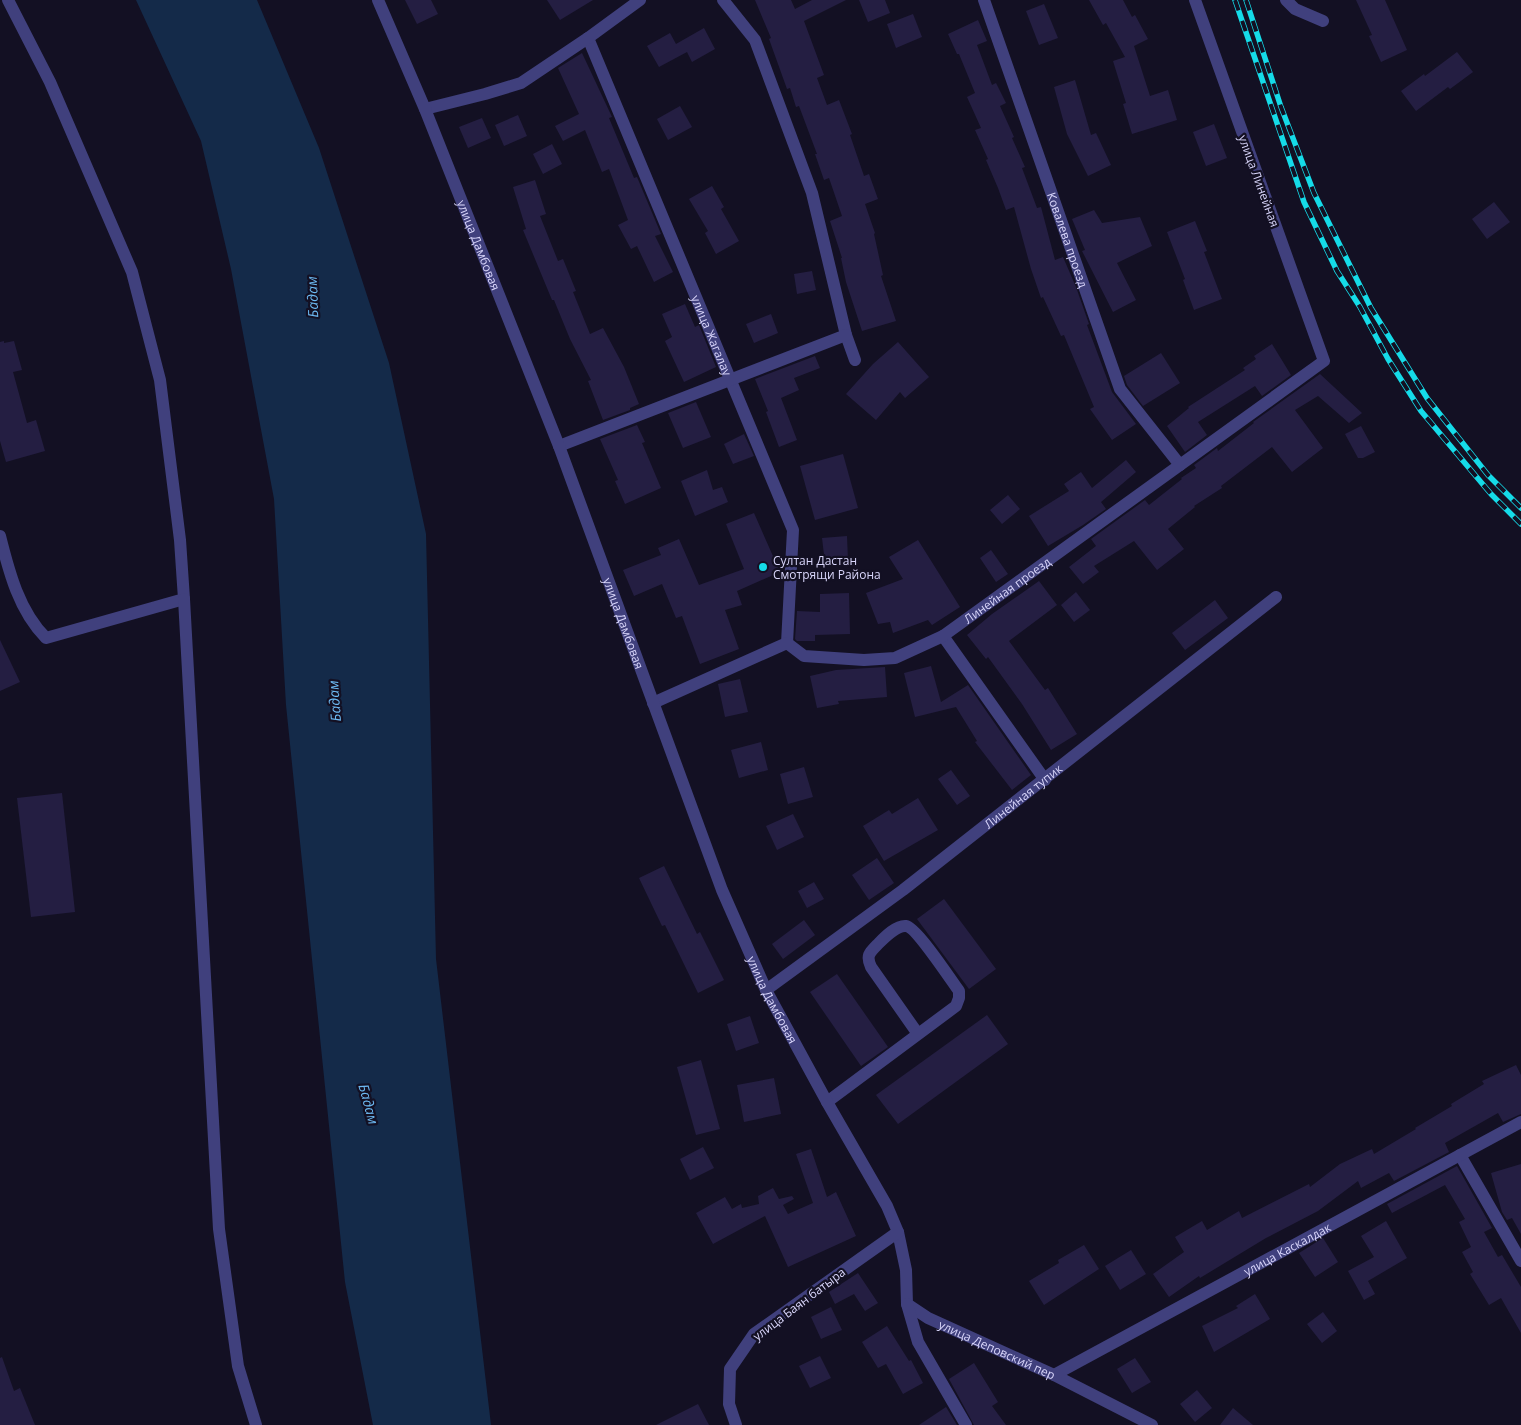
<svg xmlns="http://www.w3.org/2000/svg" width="1521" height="1425" viewBox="0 0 1521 1425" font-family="'Open Sans',sans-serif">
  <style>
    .water { fill: #142a49 }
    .building { fill: #241e42 }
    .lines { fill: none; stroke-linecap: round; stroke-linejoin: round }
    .minor { stroke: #40407d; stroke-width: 12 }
    .tertiary { stroke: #40407d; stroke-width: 12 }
    .rail-casing { stroke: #15dbe8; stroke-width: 5.5 }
    .rail { stroke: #131023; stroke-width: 4; stroke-dasharray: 11; stroke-linecap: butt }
    .poi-dot { fill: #15dbe8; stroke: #131023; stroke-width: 2 }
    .labels { text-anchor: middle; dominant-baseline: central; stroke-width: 4.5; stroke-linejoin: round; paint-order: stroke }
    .street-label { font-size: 12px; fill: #d9d6fb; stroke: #131023 }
    .poi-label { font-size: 12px; fill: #d9d6fb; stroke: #131023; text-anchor: start }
    .water-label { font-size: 14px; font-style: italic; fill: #6db9f2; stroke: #131023 }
  </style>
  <rect width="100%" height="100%" fill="#131023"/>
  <path class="water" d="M136,0h121l62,148 70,215 37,171 10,425 55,466h-118l-28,-143 -59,-577 -12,-206 -43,-230 -30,-128z"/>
  <g class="building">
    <path d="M405,0h26l7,14 -21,10z"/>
    <path d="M547,0h46l-33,20z"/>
    <path d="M755,0h36l4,9 17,-9h34l-42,21 20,54 -7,3 10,27 12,-5 13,34 -2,1 14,41 5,-2 9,25 -13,5 10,29 -1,1 9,41 -2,1 15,45 -34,10 -16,-49 -5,-24h1l-12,-37 12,-5 -13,-38 -5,2 -9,-26h2l-18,-48 -3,1 -6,-19 -3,1 -18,-50 2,-1z"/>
    <path d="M859,0h26l5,13 -22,9z"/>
    <path d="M1089,0h34l9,17 3,-2 13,24 -14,7 16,50 18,-6 9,30 -45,14 -9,-30 3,-1 -13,-42 12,-4 -19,-34 -3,2z"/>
    <path d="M1356,0h29l22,50 -26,12 -12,-26 3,-1z"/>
    <path d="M1044,4l14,34 -19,7 -13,-34z"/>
    <path d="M913,14l9,23 -26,11 -9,-24z"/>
    <path d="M978,20l9,21 -10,4 15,40 4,-2 10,20 -6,3 14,31 -2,1 13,29 -3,1 15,40 4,-1 14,53 8,-3 13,30 13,37 -2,1 25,67 24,32 -24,16 -22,-31 4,-2 -30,-72 -3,1 -18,-39 -2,1 -10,-29 -17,-62 -8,3 -8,-22 -12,-28 2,-1 -13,-29 6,-2 -14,-31 8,-4 -16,-39h-2l-9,-20z"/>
    <path d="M704,28l11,21 -23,13 -5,-10 -28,15 -12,-21 23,-13 6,11z"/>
    <path d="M1457,52l16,20 -23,17 -2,-2 -32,24 -15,-20 23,-17 1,2z"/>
    <path d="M582,53l30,64 -3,1 25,60 3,-1 24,57 -6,2 18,36 -19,10 -17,-36 -6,3 -13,-24 10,-5 -19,-51 -7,3 -17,-42 -22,11 -8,-15 24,-12 -21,-46z"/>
    <path d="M1075,80l16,55 5,-2 15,32 -23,11 -21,-42 -13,-47z"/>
    <path d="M680,106l12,21 -24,13 -11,-21z"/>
    <path d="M518,115l9,21 -23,10 -9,-21z"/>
    <path d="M482,118l9,20 -23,10 -9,-21z"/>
    <path d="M1214,124l13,34 -21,8 -13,-34z"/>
    <path d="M552,144l10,20 -19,10 -10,-20z"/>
    <path d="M535,180l11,34 -6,2 18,45 5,-2 13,32 -3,1 17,42 13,-6 21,39 15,37 -9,4v2l-27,10 -15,-39 3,-1 -21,-41 -16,-39h-2l-29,-70 3,-1 -13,-42z"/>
    <path d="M712,186l12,21 -3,2 18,32 -23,13 -11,-21 3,-2 -19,-32z"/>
    <path d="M1494,202l16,20 -23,17 -15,-20z"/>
    <path d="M1094,210l8,13 38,-6 12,29 -35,17 19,37 -23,12 -31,-61 3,-1 -13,-31z"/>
    <path d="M1195,221l12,30 -3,1 18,47 -28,11 -11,-30 2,-1 -18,-47z"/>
    <path d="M812,271l4,19 -19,4 -3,-20z"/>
    <path d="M685,304l10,23 4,-2 17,42 -32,15 -19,-41 7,-4 -10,-23z"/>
    <path d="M771,314l7,19 -24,10 -8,-19z"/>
    <path d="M4,341v2l10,-2 8,29 -9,2 14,51 9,-3 9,31 -39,11 -6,-21v-99z"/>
    <path d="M898,342l31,35 -24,21 -5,-6 -24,28 -30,-26 27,-30z"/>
    <path d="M1272,344l19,31 -29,21 -7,-10 -57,36 9,13 -22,17 -18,-26 22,-18 -1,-1 57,-37 -2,-2 13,-9 -2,-3z"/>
    <path d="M1161,353l19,30 -37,23 -16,-21 -3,-9z"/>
    <path d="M815,356l5,12 -26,10 5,12 -18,8 16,42 -18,7 -13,-35 2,-1 -13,-32z"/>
    <path d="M1320,374l42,39 -13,10 -31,-27 -23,14 28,38 -31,24 -20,-25 -51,39 1,2 -28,18 1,1 -27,22 16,20 -27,21 -23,-29 -40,25 5,6 -16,12 -14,-17 27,-21 -5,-7 54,-39 4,5 33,-26 -1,-1 15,-10 -2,-3 23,-17 1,3 36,-28 -1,-1z"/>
    <path d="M696,402l15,35 -28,11 -15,-35z"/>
    <path d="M637,425l8,17 -3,1 19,45 -36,16 -10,-23 3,-1 -18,-41z"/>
    <path d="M1361,426l14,26 -12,6h-5l-13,-24z"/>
    <path d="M744,434l10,22 -21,8 -9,-20z"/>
    <path d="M843,454l15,54 -43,12 -15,-54z"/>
    <path d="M1126,460l10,12 -35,30 5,7 -23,16 -35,21 -19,-30 40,-25 -5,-7 17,-12 11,16z"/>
    <path d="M707,470l6,20 9,-3 6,15 -33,14 -14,-35z"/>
    <path d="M1008,495l12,14 -18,15 -12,-14z"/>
    <path d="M754,513l26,59 -43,19 5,14 -17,5 14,39 -39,15 -18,-48 -6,2 -14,-34 -28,12 -11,-26 38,-15 -3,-7 21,-9 20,46 45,-16 -18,-45z"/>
    <path d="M847,536l1,25 -23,2 -3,-25z"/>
    <path d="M918,540l42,67 -28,18 -4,-5 -35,13 -3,-11 -12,2 -12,-31 37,-14 -14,-22z"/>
    <path d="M991,550l17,24 -12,8 -16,-24z"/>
    <path d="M1039,581l18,24 -48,36 36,49 3,-2 29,46 -26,16 -29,-46 -34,-47 -2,2 -19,-24 25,-21z"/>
    <path d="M1076,592l14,18 -16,12 -13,-17z"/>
    <path d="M849,593l1,41 -35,1v6h-18l-2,-2 2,-28 23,1v-18z"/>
    <path d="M1215,600l13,18 -43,32 -13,-17z"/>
    <path d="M0,640l20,42 -20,9z"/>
    <path d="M931,666l10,36 27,-17 63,90 -19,15 -37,-48 2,-1 -21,-34 -41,10 -11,-44z"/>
    <path d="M885,667l2,30 -49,4 1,3 -22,4 -7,-32 26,-6z"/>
    <path d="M740,679l8,33 -23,5 -7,-33z"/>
    <path d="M761,742l7,28 -29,8 -8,-28z"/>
    <path d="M804,767l9,30 -25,7 -8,-30z"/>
    <path d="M951,770l19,26 -13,9 -19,-26z"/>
    <path d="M62,793l13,119 -44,5 -14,-119z"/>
    <path d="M918,798l20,32 -54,31 -21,-35 26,-16 3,4z"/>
    <path d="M793,814l11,23 -27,13 -11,-24z"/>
    <path d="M877,858l17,25 -25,17 -17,-25z"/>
    <path d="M664,866l33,68 3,-2 24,48 -26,13 -33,-68 -3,1 -23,-48z"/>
    <path d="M814,882l10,17 -17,9 -9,-17z"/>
    <path d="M944,899l52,70 -27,20 -52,-70z"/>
    <path d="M804,920l11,15 -32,24 -11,-15z"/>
    <path d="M837,974l51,73 -27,19 -51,-74z"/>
    <path d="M987,1015l21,29 -110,80 -22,-29z"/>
    <path d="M750,1016l9,27 -23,8 -9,-27z"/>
    <path d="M701,1060l19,69 -24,6 -19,-68z"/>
    <path d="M1516,1065l5,10v39l-18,8 -5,-9 -53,30 4,9 -55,29 -5,-8 -28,15 -3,-7 -40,30 -52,27 -66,40 -1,-2 -30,21 -16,-23 31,-22 -9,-15 27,-16 5,9 32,-19 3,7 67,-34 1,3 30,-23 32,-15 2,5 42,-25 -1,-1 37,-22 -1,-2 33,-20 -2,-3z"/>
    <path d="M774,1078l7,36 -37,8 -7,-37z"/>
    <path d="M703,1147l11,21 -24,12 -10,-21z"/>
    <path d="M811,1149l16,48 9,-5 20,44 -68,31 -23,-51 -52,28 -17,-31 29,-16 7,12 9,-5 1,4 17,-4 -1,-8 15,-8 6,11 13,-3 2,3 -11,6 5,9 25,-11 -17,-49z"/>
    <path d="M1521,1164v70l-9,-16 -5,2 -5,-8 -11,-39z"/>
    <path d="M1457,1166l35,62 -8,4 14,25 4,-2 19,32v46l-20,-35 -12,7 -19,-31 3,-2 -11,-20 9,-5 -12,-25 6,-3 -20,-34 -53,28 -5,-9z"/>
    <path d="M1386,1221l21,37 -39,23 7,13 -11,6 -16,-29 26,-14 -13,-21z"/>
    <path d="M1323,1238l15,24 -23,15 -16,-24z"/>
    <path d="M1084,1245l15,24 -55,36 -15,-24 30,-18 -1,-3z"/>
    <path d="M1131,1250l15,24 -26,16 -15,-24z"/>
    <path d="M858,1273l20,30 -13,8 -11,-17 -19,10 -6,-12z"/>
    <path d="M1255,1294l15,25 -56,33 -12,-26 36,-18 -2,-2z"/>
    <path d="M831,1307l11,23 -21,9 -10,-22z"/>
    <path d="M1323,1312l14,19 -15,12 -15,-19z"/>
    <path d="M887,1326l22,35 2,-1 12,23 -20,11 -17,-30 -8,4 -16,-26z"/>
    <path d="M820,1356l11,22 -21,10 -11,-22z"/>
    <path d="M2,1357l12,34 6,-3 15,37h-35v-67z"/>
    <path d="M1135,1358l16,24 -19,11 -15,-24z"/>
    <path d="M974,1363l24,39 -6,4 14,19h-32l-25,-46z"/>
    <path d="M1197,1390l15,18 -17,14 -15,-18z"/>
    <path d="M698,1404l11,21h-53z"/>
    <path d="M946,1407l11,18h-38z"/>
    <path d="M1233,1408l20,17h-33z"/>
  </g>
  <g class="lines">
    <g class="minor">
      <path d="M723,0l32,40 57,153 34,142 9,25"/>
      <path id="s1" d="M984,0l136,389 60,76"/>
      <path d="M1286,0l9,9 28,12"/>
      <path id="s2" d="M588,38l205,492 -6,113"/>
      <path d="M425,109l60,-15 36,-11 67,-45 52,-38"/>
      <path d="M559,446l287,-111"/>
      <path d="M0,536c9,36 19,75 46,102l138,-39 -4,-59 -20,-160 -28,-108 -82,-190 -42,-82"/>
      <path d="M184,599l35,630 19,137 18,59"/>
      <path d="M943,636l102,144"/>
      <path id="s3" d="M653,703l134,-60 17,13 60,4 31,-2 48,-22 381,-275 -129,-361"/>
      <path id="s4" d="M766,990l137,-100 373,-293"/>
      <path d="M827,1102l129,-96 3,-8v-7c-8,-11 -43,-64 -53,-65 -10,-1 -22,12 -29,19 -8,8 -11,11 -6,22l47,67"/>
      <path d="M1460,1155l61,106"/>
      <path id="s5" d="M898,1232l8,38 1,34 21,14 126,57 98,50"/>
      <path d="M907,1304l11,38 48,83"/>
      <path id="s6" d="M1054,1375l467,-253"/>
    </g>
    <path class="tertiary" id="s7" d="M378,0l47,109 134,337 163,444 44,100 61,112 60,104 11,26 -144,102 -24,35 -1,35 7,21"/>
    <defs>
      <g id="rail">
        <path d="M1235,0l69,202 33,69 23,36 28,52 33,52 70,83 30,30"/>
        <path d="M1246,0l35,107 33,86 57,115 56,90 61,77 33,33"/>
      </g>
    </defs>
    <use href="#rail" class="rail-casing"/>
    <use href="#rail" class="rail"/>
  </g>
  <circle class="poi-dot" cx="763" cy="567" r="5"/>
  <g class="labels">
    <g class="street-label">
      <text transform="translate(1259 181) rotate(70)">улица Линейная</text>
      <text stroke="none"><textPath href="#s1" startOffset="254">Ковалева проезд</textPath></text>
      <text stroke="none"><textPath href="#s7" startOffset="265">улица Дамбовая</textPath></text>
      <text stroke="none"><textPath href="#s2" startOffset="322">улица Жагалау</textPath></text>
      <text stroke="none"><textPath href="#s3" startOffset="391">Линейная проезд</textPath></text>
      <text stroke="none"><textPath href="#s7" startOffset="670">улица Дамбовая</textPath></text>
      <text stroke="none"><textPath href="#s4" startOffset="322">Линейная тупик</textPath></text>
      <text stroke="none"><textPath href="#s7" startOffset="1075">улица Дамбовая</textPath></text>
      <text stroke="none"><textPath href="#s6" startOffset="265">улица Каскалдак</textPath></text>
      <text transform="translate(799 1304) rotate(-37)">улица Баян батыра</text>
      <text stroke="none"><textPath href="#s5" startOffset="174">улица Деповский пер</textPath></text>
    </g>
    <g class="poi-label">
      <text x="773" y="560">Султан Дастан<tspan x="773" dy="14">Смотрящи Района</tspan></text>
    </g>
    <g class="water-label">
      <text transform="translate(312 297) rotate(-92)">Бадам</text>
      <text transform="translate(334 701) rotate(-94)">Бадам</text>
      <text transform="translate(369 1104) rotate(75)">Бадам</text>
    </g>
  </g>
</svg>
